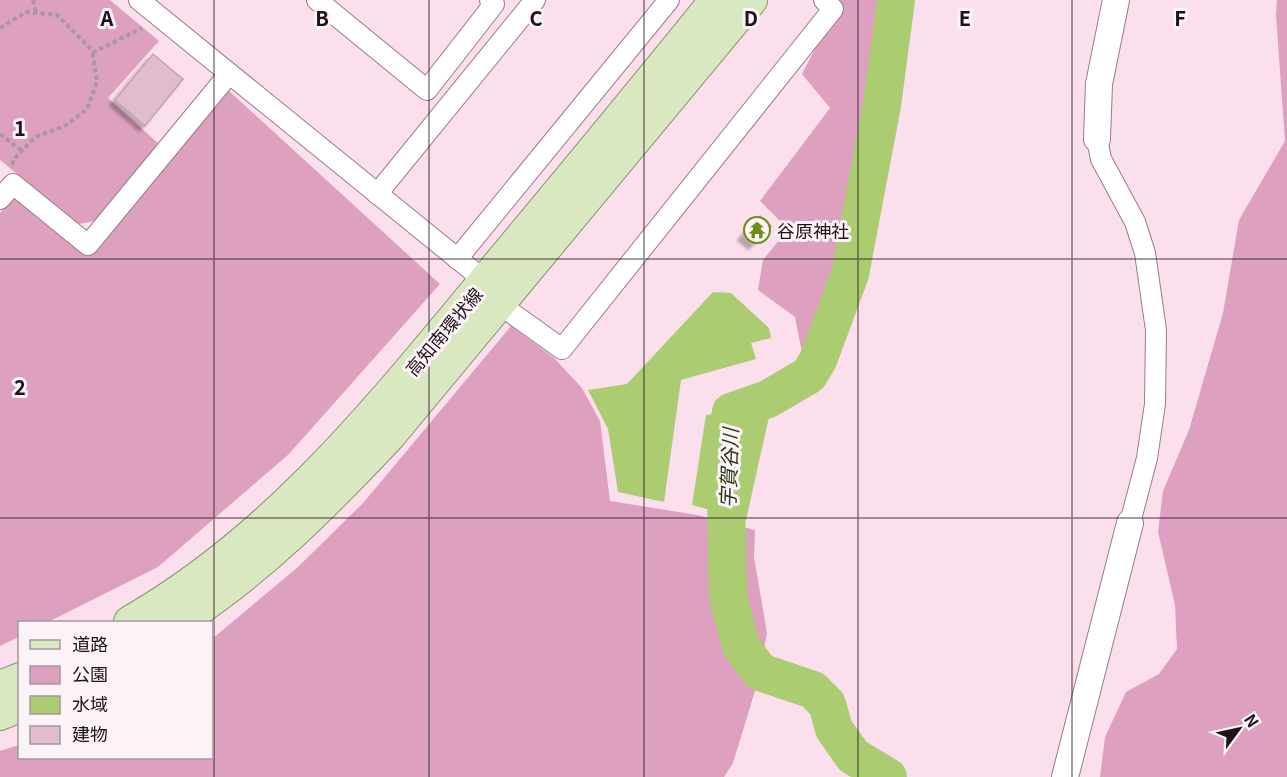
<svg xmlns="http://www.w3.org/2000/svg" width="1287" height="777" viewBox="0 0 1287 777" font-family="Georgia,'Noto Sans JP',serif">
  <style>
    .green { fill: #dda0bf }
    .water { fill: #abcc70 }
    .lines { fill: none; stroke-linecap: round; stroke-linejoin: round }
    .river { stroke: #abcc70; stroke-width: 38 }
    .building { fill: #e0bcce; stroke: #c4a1b2; stroke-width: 1.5; filter: url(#shadow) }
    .minor-casing { stroke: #9b7a8a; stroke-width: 22 }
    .tertiary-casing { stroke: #9b7a8a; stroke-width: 28 }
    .primary-casing { stroke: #87946a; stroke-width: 34 }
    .path { stroke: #ac96a1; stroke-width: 4; stroke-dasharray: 4.5 3; stroke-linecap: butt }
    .minor { stroke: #fff; stroke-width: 20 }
    .tertiary { stroke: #fff; stroke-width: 26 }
    .primary { stroke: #d9e8c0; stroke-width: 32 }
    .grid { fill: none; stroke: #1f1319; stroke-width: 1.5; stroke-opacity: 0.55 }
    .labels { text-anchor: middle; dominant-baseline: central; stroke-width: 6; stroke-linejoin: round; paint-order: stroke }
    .poi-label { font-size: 18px; fill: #1f1319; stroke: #fbf3f7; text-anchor: start }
    .street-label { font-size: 18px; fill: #1f1319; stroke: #fbf3f7 }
    .water-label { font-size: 20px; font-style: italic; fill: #293610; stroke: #fbf3f7 }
    .grid-label { font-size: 20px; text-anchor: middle; font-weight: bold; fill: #1f1319; stroke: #fbf3f7; stroke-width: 6; stroke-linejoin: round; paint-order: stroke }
  </style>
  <defs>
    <filter id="shadow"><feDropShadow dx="-5.5" dy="5.5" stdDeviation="1.5" flood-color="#0004"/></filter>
  </defs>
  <rect width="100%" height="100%" fill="#fcdfed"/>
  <g class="green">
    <path d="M0,0h110l49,41 -51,57 51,46 -60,76 -20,4 -79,-64z"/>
    <path d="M840,0h48l-15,116 -30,143 -30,91 -10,8 -8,-41 -37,-27 5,-30 25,-31 -28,-28 70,-93 -28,-34z"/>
    <path d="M1277,0h10v777h-187l5,-40 21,-45 33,-18 18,-25 -2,-44 -17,-73 5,-41 26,-61 34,-117 16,-93 46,-79 -9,-126z"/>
    <path d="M229,91l211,193 -151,170 -131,113 -110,55h-28l-1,15 -19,9v-433l15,-17 76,59z"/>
    <path d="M511,326l43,32 28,30 18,33 10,80 87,14 58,15 -1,27 13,76 -9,48 -25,82 -9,14h-724v-26l19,-6 1,13h192v-119l86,-72 66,-65z"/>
  </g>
  <g class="water">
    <path d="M713,292l18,1 38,35 2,10 -20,5 5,16 -75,21 -17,122 -46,-10 -10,-63 -20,-39 39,-6z"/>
    <path d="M771,408l-25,112 -54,-15 14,-90z"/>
  </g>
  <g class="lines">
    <path class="river" d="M888,777l-35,-21 -19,-27 -7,-25 -14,-14 -53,-18 -19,-26 -13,-49 -3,-146 6,-39 37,-13 41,-24 9,-15 32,-86 32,-169 14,-105"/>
  </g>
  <g class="building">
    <path d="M153,54l30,25 -38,47 -30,-26z"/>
    <path d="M760,216l11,10 -17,18 -11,-9z"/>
  </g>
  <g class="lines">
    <defs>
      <g id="minor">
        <path d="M139,0l346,281"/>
        <path d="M317,0l110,90 67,-86 -4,-4"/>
        <path d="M1097,139l4,20 34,63 10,31 11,77 -1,74 -8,54 -17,65"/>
        <path d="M377,194l158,-194"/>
        <path d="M0,199l13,-15 75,61 141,-171"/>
        <path d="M457,259l212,-259"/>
        <path d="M500,302l13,12 49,35 271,-340 -9,-9"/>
      </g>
      <g id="tertiary">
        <path d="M1097,139l2,-55 17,-84"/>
        <path d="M1065,777l65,-254"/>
      </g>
      <g id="primary">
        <path d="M130,622c141,-81 241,-204 343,-327 82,-98 163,-196 243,-295"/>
        <path d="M179,622c80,-51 146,-118 211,-187l361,-435"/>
        <path d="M0,687l20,-8"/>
        <path d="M0,714l20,-8"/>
      </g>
    </defs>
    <use href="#minor" class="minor-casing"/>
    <use href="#tertiary" class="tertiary-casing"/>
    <use href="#primary" class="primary-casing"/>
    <g class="path">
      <path d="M33,0l3,13"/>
      <path d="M0,28l26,-16 31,3 37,37 48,-24"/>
      <path d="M0,134l22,17"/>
      <path d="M12,165l2,-6 21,-22 30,-11 22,-17 10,-27 -5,-32"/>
    </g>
    <use href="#minor" class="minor"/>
    <use href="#tertiary" class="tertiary"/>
    <use href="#primary" class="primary"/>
  </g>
  <path class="grid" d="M214,0v777M429,0v777M644,0v777M858,0v777M1072,0v777M0,259h1287M0,518h1287"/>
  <defs>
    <symbol id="temple-ring" viewBox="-11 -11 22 22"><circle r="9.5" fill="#fbf3f7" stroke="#6b8e15" stroke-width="1.5"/><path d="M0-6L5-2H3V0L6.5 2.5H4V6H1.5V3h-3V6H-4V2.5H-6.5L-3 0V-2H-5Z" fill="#6b8e15"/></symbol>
  </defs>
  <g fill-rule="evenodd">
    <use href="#temple-ring" x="742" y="215" width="30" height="30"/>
  </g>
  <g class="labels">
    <g class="poi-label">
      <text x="777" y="230">谷原神社</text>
    </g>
    <g class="street-label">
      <text transform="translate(443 331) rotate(-50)">高知南環状線</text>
    </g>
    <g class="water-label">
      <text transform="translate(728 468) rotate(-88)">宇賀谷川</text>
    </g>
  </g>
  <g class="grid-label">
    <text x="107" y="26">A</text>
    <text x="322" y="26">B</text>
    <text x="536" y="26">C</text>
    <text x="751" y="26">D</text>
    <text x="965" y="26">E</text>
    <text x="1180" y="26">F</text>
    <text x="20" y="136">1</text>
    <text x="20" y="395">2</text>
  </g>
  <rect x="18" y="621" width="195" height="138" fill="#fbf3f7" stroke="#a3999e" stroke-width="1.5"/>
  <rect x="30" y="640" width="30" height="9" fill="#d9e8c0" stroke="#a3999e" stroke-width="1.5"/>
  <text x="72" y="651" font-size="18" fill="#1f1319">道路</text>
  <rect x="30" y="666" width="30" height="18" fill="#dda0bf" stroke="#a3999e" stroke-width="1.5"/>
  <text x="72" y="681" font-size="18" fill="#1f1319">公園</text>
  <rect x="30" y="696" width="30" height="18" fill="#abcc70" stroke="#a3999e" stroke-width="1.5"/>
  <text x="72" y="711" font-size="18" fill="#1f1319">水域</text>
  <rect x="30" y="726" width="30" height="18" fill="#e0bcce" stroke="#a3999e" stroke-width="1.5"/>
  <text x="72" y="741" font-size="18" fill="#1f1319">建物</text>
  <g transform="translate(1239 729) rotate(57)" stroke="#fbf3f7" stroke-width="4.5" paint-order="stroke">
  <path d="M0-4.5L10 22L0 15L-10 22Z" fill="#1f1319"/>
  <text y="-9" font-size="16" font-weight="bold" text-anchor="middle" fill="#1f1319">N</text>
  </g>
</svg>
